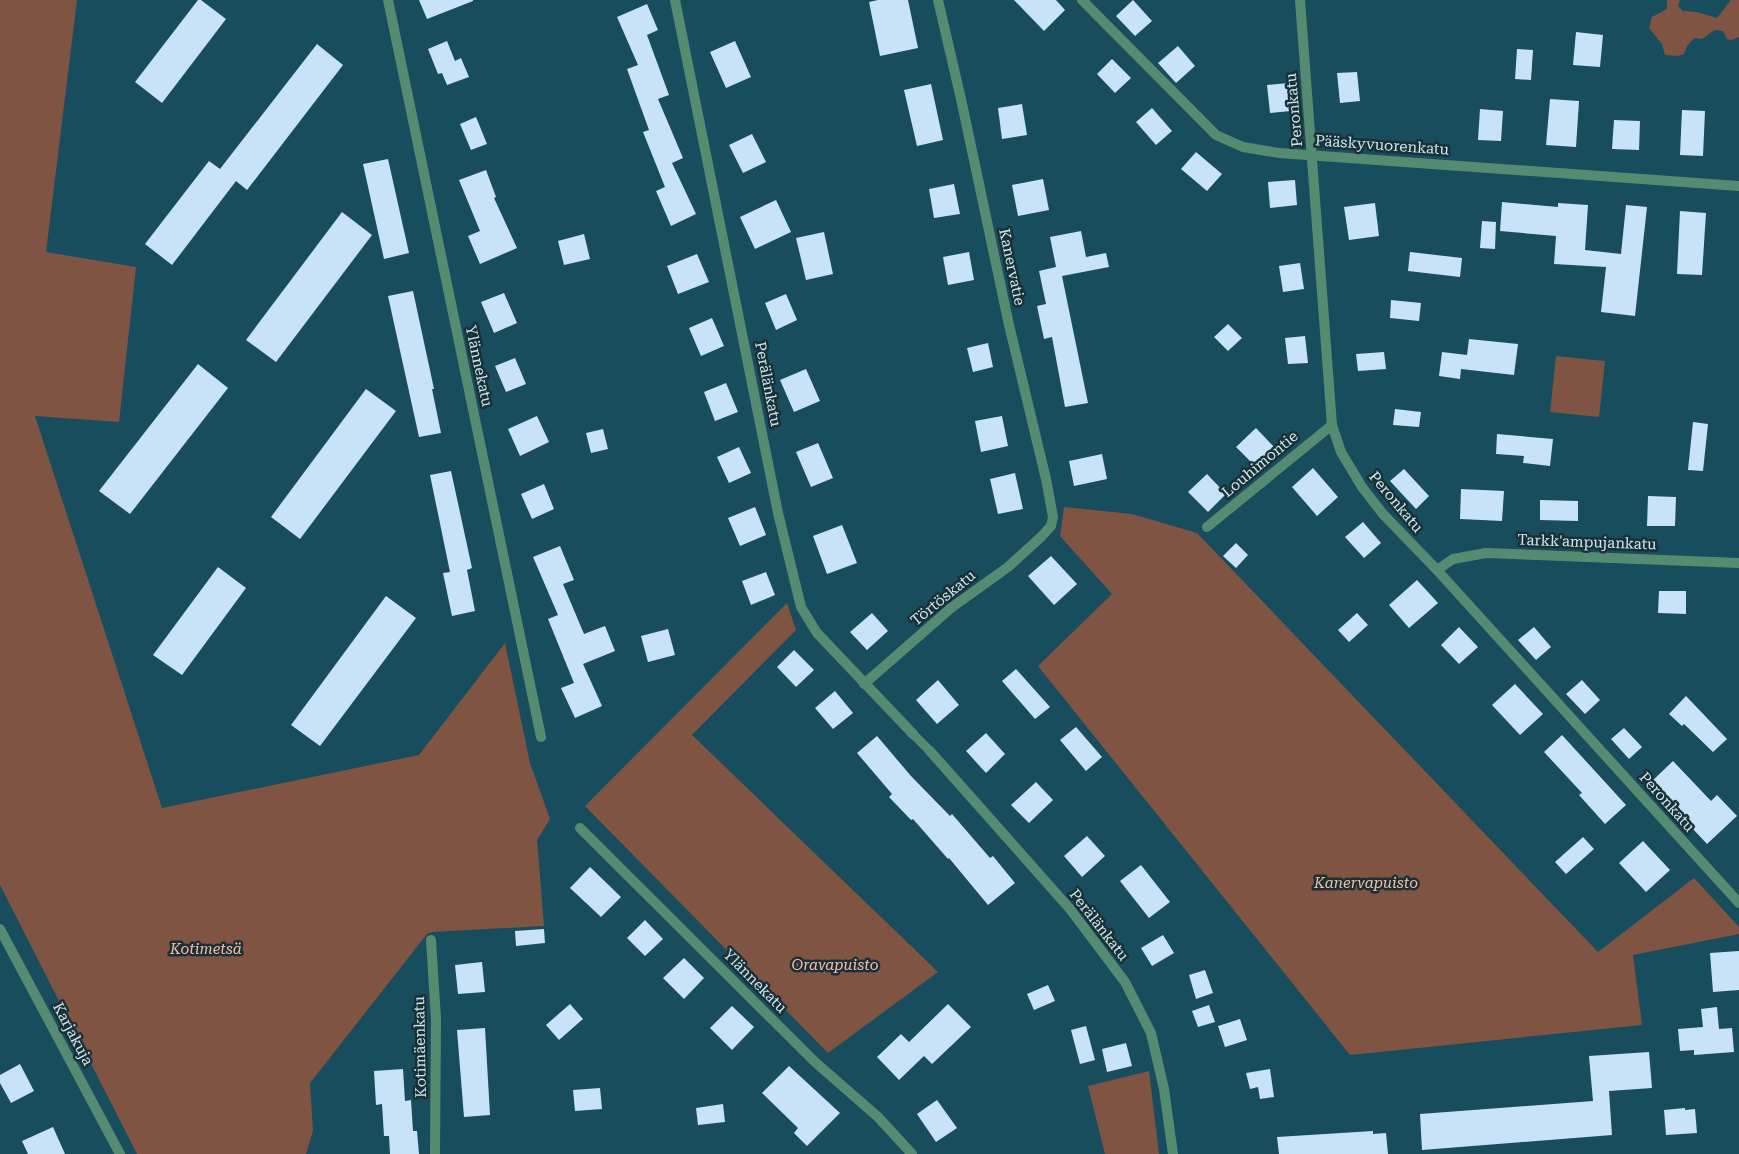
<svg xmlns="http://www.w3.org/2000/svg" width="1739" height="1154" viewBox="0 0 1739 1154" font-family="'Roboto Serif',serif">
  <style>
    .green { fill: #805443 }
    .building { fill: #c8e3f8 }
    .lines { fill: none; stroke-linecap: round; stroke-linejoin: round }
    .service { stroke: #558c71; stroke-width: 9 }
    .minor { stroke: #558c71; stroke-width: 10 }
    .labels { text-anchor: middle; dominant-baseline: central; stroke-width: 5; stroke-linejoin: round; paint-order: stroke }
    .street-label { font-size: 15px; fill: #cde7f0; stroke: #1a3037 }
    .park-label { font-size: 15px; font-style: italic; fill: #fbbda6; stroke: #1a3037 }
  </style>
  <rect width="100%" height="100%" fill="#174d5d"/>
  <g class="green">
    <path d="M0,0h77l-31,252 90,15 -17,155 -84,-6 127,392 257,-53 86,-112 25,120 20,56 -13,21 7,86 -112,6 -5,2 -117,149 3,48 -7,23h-169l-137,-269z"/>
    <path d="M1667,0h13l-2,6 5,5 14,1 20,6 14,-18h8v37l-8,3 -4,-1 -4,-8 -8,-1 -13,9 -8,-1 -7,8 -3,8 -6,2 -13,-1 -3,-11 -13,-16 3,-11 15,-8z"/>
    <path d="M1556,356l49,5 -6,56 -49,-5z"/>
    <path d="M1064,507l68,7 65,19 401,419 96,-74 45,49v7l-106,21 9,70 -292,30 -312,-389 74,-72 -52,-58z"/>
    <path d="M787,603l9,27 -104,105 246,237 -110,81 -243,-247z"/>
    <path d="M1149,1071l10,83h-54l-17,-68z"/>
  </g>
  <g class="building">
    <path d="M198,0h3l25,19 -64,84 -27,-21z"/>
    <path d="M419,0h54v1l-46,18z"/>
    <path d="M878,0h30l10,48 -38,8 -11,-54z"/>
    <path d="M1014,0h42l9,10 -21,21z"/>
    <path d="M1133,0l19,21 -17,15 -19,-20z"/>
    <path d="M647,4l11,26 -11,5 22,60 -11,4 25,59 -11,5 24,51 -25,12 -15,-35 9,-4 -22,-55 6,-2 -22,-61 11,-4 -21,-48z"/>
    <path d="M1576,32l27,3 -3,32 -27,-2z"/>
    <path d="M447,41l8,20 6,-3 8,19 -22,8 -5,-12 -4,1 -10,-25z"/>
    <path d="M735,41l16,36 -25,11 -16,-36z"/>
    <path d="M317,44l26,21 -96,125 -11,-9 -64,84 -27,-21 64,-83 11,8z"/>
    <path d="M1178,46l17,20 -19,17 -18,-20z"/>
    <path d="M1517,49l16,1 -2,30 -16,-1z"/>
    <path d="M1112,59l19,19 -16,15 -18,-19z"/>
    <path d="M1357,72l3,29 -20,2 -3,-30z"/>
    <path d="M1289,83l2,28 -21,2 -3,-28z"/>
    <path d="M931,84l12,56 -26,6 -13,-56z"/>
    <path d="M1550,99l29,2 -3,46 -30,-2z"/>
    <path d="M1022,104l5,31 -25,4 -4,-31z"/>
    <path d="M1152,108l20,23 -16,14 -20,-23z"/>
    <path d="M1480,109l23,2 -2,30 -23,-1z"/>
    <path d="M1682,110l23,1 -2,45 -23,-1z"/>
    <path d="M476,117l11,27 -16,6 -11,-26z"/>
    <path d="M1614,120l26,1 -1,29 -27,-1z"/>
    <path d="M752,134l14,28 -23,11 -14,-28z"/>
    <path d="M1196,152l26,22 -15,17 -26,-22z"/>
    <path d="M388,159l21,94 -25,6 -21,-95z"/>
    <path d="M486,170l10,27 -2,1 23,50 -37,16 -12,-28 12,-5 -21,-51z"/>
    <path d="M1043,179l6,31 -31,6 -6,-31z"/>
    <path d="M1295,180l2,25 -27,3 -2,-26z"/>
    <path d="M954,184l6,30 -26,4 -5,-29z"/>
    <path d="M776,200l15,32 -36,17 -15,-32z"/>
    <path d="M1502,202l56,5v-4l30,2 -3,45 36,4 5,-49 21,2 -12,109 -34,-4 5,-45 -52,-3 2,-28 -56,-5z"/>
    <path d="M1375,203l4,33 -30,4 -5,-33z"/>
    <path d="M1680,211l26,2 -4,62 -25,-1z"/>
    <path d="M342,212l30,23 -96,127 -30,-22z"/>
    <path d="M1482,221l14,1 -1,27 -15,-1z"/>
    <path d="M1081,231l5,26 20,-4 3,14 -47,9 26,127 -23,4 -13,-70 -8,2 -7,-33 9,-2 -7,-33 17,-4 -6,-30z"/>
    <path d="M824,232l9,42 -27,6 -10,-42z"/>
    <path d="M584,234l6,25 -26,6 -6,-24z"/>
    <path d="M969,252l5,28 -26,5 -5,-28z"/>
    <path d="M1410,252l52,6 -2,19 -52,-6z"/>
    <path d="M697,254l12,28 -31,12 -11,-28z"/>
    <path d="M1300,263l4,26 -21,3 -4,-26z"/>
    <path d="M413,291l21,98h-2l9,44 -22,4 -31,-141z"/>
    <path d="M504,293l13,30 -23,10 -13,-31z"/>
    <path d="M786,294l11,26 -21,10 -11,-27z"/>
    <path d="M1391,300l30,3 -2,18 -29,-3z"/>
    <path d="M712,318l12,28 -23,10 -12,-28z"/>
    <path d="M1228,324l14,14 -14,13 -14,-14z"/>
    <path d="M1305,336l3,27 -20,1 -3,-26z"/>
    <path d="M1469,339l49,5 -4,31 -53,-6 -1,10 -21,-3 3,-24 25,3z"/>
    <path d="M988,343l5,24 -20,5 -6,-24z"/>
    <path d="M1384,352l2,17 -28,2 -2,-17z"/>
    <path d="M515,358l11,26 -20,8 -11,-26z"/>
    <path d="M198,364l30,24 -98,126 -31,-23z"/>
    <path d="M806,369l14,32 -26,11 -14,-32z"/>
    <path d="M726,383l12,29 -23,9 -11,-29z"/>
    <path d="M366,389l30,22 -96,128 -29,-22z"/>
    <path d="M1395,409l26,3 -2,15 -26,-2z"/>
    <path d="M537,416l12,26 -29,14 -12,-27z"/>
    <path d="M1002,416l6,30 -27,6 -6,-31z"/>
    <path d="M1693,422l15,2 -5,47 -15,-1z"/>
    <path d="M1256,428l18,19 -19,19 -19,-19z"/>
    <path d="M603,429l5,20 -17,4 -5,-20z"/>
    <path d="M1497,434l56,5 -3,27 -27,-3 1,-7 -28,-2z"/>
    <path d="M818,443l15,35 -22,9 -15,-35z"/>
    <path d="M739,447l12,26 -22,10 -12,-26z"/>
    <path d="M1102,454l5,25 -33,7 -5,-25z"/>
    <path d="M1313,468l25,29 -21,19 -25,-29z"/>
    <path d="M1404,469l25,27 -13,13 -26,-28z"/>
    <path d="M451,471l21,97 -5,2 8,41 -23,5 -9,-43 7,-1 -20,-97z"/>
    <path d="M1015,473l8,36 -25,5 -8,-35z"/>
    <path d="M1207,474l19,20 -18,18 -20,-20z"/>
    <path d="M544,484l10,25 -22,10 -11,-25z"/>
    <path d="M1461,489l43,2 -2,30 -42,-2z"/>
    <path d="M1648,496l28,1 -1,29h-28z"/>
    <path d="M1540,500l38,1v20l-38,-1z"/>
    <path d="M755,507l11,28 -26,11 -12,-28z"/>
    <path d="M1363,522l18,21 -17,15 -19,-21z"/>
    <path d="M842,525l15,38 -30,11 -14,-38z"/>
    <path d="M1236,543l12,12 -12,13 -13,-12z"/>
    <path d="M560,546l14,34 -11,4 21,50 21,-8 10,25 -32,13 19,42 -27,12 -14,-30 13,-5 -26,-64 10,-4 -25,-58z"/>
    <path d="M1051,556l26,28 -23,21 -26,-29z"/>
    <path d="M218,567l28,21 -64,87 -29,-20z"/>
    <path d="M766,572l9,23 -24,10 -9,-24z"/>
    <path d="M1417,580l21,23 -29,25 -20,-23z"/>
    <path d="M1659,591h27v23l-28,-1z"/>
    <path d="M386,596l30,22 -96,128 -29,-21z"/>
    <path d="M872,613l16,18 -21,19 -17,-18z"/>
    <path d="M1357,613l11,12 -19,17 -11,-12z"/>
    <path d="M1459,627l19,20 -19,17 -18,-19z"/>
    <path d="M1534,627l17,20 -15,13 -18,-20z"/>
    <path d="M668,629l7,26 -27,7 -7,-26z"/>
    <path d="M794,650l20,20 -18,17 -19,-20z"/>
    <path d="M1016,669l34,38 -15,12 -33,-38z"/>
    <path d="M938,680l21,25 -22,19 -21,-24z"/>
    <path d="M1582,680l18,20 -15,14 -19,-20z"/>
    <path d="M1515,684l28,30 -23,21 -28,-30z"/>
    <path d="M835,691l18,22 -20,16 -18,-21z"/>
    <path d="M1686,696l41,43 -14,13 -29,-28 -2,2 -13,-12z"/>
    <path d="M1076,727l26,30 -16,14 -26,-31z"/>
    <path d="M1624,728l18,19 -13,12 -18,-20z"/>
    <path d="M986,733l19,21 -19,19 -20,-22z"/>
    <path d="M1562,735l64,70 -21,19 -26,-29 3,-2 -38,-41z"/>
    <path d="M877,736l34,40 39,40 2,-2 38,44 3,-2 22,27 -27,22 -39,-47 -1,1 -35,-40 -2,1 -22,-23 3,-3 -35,-41z"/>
    <path d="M1673,761l38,40 6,-6 20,21 -30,28 -57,-61z"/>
    <path d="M1036,782l17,18 -24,23 -18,-18z"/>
    <path d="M1087,836l18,20 -23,21 -18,-21z"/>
    <path d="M1583,837l11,12 -28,25 -11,-12z"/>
    <path d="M1643,841l27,29 -24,22 -27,-29z"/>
    <path d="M1141,865l29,37 -21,16 -29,-37z"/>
    <path d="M590,867l31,30 -20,20 -31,-29z"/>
    <path d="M645,920l18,19 -18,17 -18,-18z"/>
    <path d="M544,929l1,14 -29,3 -1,-15z"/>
    <path d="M1163,935l11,18 -22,13 -11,-18z"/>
    <path d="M1739,951v39l-26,2 -3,-39z"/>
    <path d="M684,958l20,20 -20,21 -21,-21z"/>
    <path d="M482,962l3,30 -27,2 -3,-29z"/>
    <path d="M1205,970l8,23 -17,6 -7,-24z"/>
    <path d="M1048,985l7,16 -21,9 -7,-16z"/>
    <path d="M570,1004l13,15 -24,21 -13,-15z"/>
    <path d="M948,1004l23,23 -39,37 -8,-8 -25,24 -22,-23 24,-23 8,8z"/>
    <path d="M1209,1005l6,17 -17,5 -6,-16z"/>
    <path d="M732,1006l22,21 -22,23 -22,-22z"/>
    <path d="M1717,1007l2,22 13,-1 2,24 -40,3v-5l-14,1 -2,-22 25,-2 -2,-18z"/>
    <path d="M1240,1019l7,21 -22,7 -7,-21z"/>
    <path d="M1086,1026l9,34 -15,4 -9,-34z"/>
    <path d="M485,1028l5,87 -26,2 -7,-87z"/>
    <path d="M1126,1043l6,23 -25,6 -5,-23z"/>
    <path d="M1649,1052l3,36 -43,3 3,44 -190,15 -2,-36 173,-13 -4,-45z"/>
    <path d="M20,1064l14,27 -23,12 -11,-20v-8z"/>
    <path d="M789,1066l51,47 -33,33 -13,-13 4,-5 -36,-35z"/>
    <path d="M403,1069l2,32 6,-1 2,31h4l2,23h-29l-1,-18h-5l-2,-32 -6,1 -2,-34z"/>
    <path d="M1270,1069l4,28 -14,2 -2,-12 -8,2 -4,-16z"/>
    <path d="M600,1088l2,21 -27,2 -2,-21z"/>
    <path d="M937,1100l20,28 -21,14 -19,-28z"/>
    <path d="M723,1104l2,18 -27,3 -2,-17z"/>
    <path d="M1685,1108v2l10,-1 2,24 -31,2 -2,-25z"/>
    <path d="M53,1127l12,27h-37l-6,-13z"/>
    <path d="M1373,1131v3l13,-1 2,21h-109l-2,-17z"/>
  </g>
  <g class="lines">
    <path class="service" d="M913,734l17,17"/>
    <g class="minor">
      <path d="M388,0l153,737"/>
      <path d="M675,0l103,513 23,94 16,26 96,101"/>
      <path d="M1082,0l134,135 27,12 36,6 460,33"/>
      <path d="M1300,0l32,425 9,27 21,35 21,27 54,56 302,333"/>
      <path d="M1207,527l125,-102"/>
      <path d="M1437,570l16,-11 33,-6 253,10"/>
      <path d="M864,684l87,-76 57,-41 33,-30 10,-11 2,-9 -7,-38 -37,-154 -48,-226 -23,-99"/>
      <path d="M930,751l140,158 55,73 26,51 13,56 9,65"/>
      <path d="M580,828l235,234 63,55 34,37"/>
      <path d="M0,929l120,225"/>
      <path d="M431,940l5,79 -1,135"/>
    </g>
  </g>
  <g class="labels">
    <g class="street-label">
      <text transform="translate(1294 110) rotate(-95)">Peronkatu</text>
      <text transform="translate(1382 145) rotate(4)">Pääskyvuorenkatu</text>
      <text transform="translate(1012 267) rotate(78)">Kanervatie</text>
      <text transform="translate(479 366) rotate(78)">Ylännekatu</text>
      <text transform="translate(768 384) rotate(79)">Perälänkatu</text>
      <text transform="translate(1260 464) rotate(-40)">Louhimontie</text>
      <text transform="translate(1396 502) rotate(50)">Peronkatu</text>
      <text transform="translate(1587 542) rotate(2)">Tarkk'ampujankatu</text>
      <text transform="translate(943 598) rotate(-39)">Törtöskatu</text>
      <text transform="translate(1667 802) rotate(48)">Peronkatu</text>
      <text transform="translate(1099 925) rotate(52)">Perälänkatu</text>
      <text transform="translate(755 981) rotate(45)">Ylännekatu</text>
      <text transform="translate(73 1034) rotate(62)">Karjakuja</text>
      <text transform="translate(420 1047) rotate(-91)">Kotimäenkatu</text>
    </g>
    <g class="park-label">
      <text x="1366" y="883">Kanervapuisto</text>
      <text x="206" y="949">Kotimetsä</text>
      <text x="835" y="965">Oravapuisto</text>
    </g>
  </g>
</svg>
